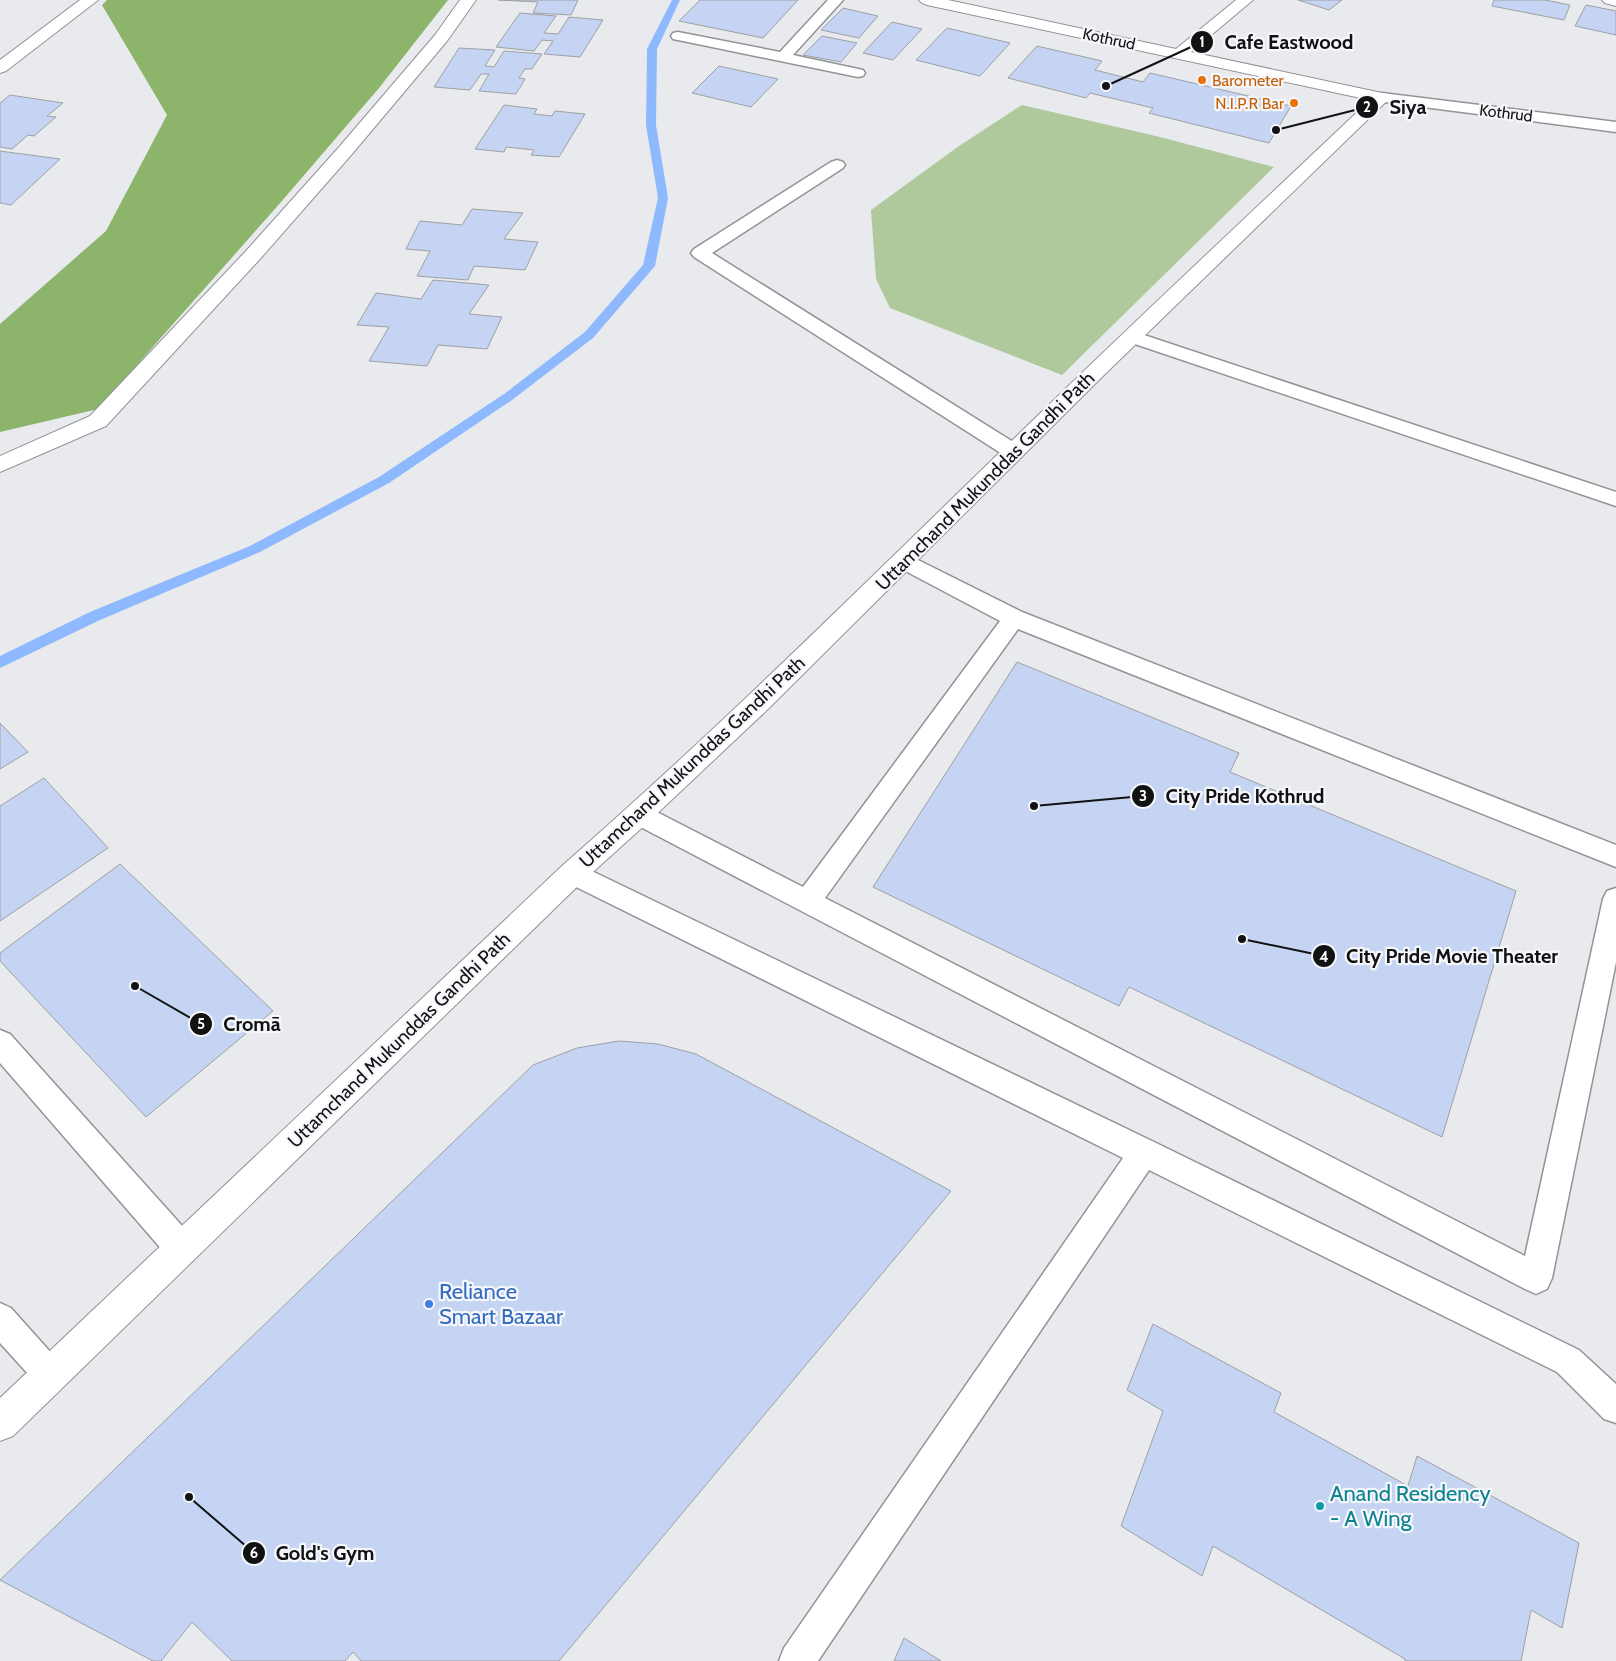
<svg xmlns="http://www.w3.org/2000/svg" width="1616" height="1661" viewBox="0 0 1616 1661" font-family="Cabin,sans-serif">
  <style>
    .green { fill: #afc89c }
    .forest { fill: #8cb46a }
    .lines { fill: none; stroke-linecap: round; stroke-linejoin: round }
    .stream { fill: #8eb9fe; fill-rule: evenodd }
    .building { fill: #c5d4f2; stroke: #9ea0a3 }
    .service-casing { stroke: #919396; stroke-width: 3 }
    .pedestrian-casing { stroke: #919396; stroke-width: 2 }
    .minor-casing { stroke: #919396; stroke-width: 2 }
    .service { fill: #fff; fill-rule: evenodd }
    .pedestrian { fill: #fff; fill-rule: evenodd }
    .minor { fill: #fff; fill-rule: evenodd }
    .food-dot { fill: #e8710a; stroke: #f6f7fb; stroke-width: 2 }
    .shop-dot { fill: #3f7fe0; stroke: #f6f7fb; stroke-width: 2 }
    .culture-dot { fill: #0f9aa8; stroke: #f6f7fb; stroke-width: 2 }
    .labels { text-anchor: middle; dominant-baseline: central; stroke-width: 4.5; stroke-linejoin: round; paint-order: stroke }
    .far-street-label { font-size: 16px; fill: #111213; stroke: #f6f7fb }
    .far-food-label { font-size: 16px; fill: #c56008; stroke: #f6f7fb; text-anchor: start }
    .street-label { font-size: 19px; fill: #111213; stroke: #f6f7fb }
    .near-shop-label { font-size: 22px; fill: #366cbe; stroke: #f6f7fb; text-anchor: start }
    .near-culture-label { font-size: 22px; fill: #0d838f; stroke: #f6f7fb; text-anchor: start }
    .leader { fill: none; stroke: #111213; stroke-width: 2 }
    .callout-dot { fill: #111213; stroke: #f6f7fb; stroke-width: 2 }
    .mark-label { font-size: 15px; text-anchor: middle; font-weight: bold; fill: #fff }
    .callout-label { font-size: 20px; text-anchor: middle; font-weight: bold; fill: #111213; stroke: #f6f7fb; stroke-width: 4.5; stroke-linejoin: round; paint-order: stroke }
  </style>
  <rect width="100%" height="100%" fill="#e8eaed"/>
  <path class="green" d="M1022,105l138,32 114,30 -212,208 -172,-67 -14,-29 -5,-69 88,-64z"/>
  <path class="forest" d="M107,0h341l-69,88 -98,114 -183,207 -98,23v-108l106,-93 61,-116 -65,-110z"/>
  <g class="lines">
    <path class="stream" d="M672,0h8l-23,49 -1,76 12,73 -13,68 -62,72 -81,62 -123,83 -129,69 -160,68 -100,48v-12l90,-44 160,-66 129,-69 125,-83 81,-62 58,-67 15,-67 -12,-73 1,-76z"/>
  </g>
  <g class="building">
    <path d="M498,0h80l-7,15 -38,-2 5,-11z"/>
    <path d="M700,0h98l-35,38 -84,-17z"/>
    <path d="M1298,0h44l-13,10z"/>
    <path d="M1494,0h51l25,5 -6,15 -72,-14z"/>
    <path d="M1586,5l30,6v24l-41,-9z"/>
    <path d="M843,8l35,8 -19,22 -38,-8z"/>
    <path d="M520,13l36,3 -12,17 14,1 11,-17 34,3 -23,37 -36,-3 9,-13 -11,-1 -8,11 -38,-4z"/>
    <path d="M892,22l30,7 -29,31 -30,-7z"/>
    <path d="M947,28l63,15 -30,33 -64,-16z"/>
    <path d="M822,36l35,7 -16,19 -38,-7z"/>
    <path d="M1037,46l65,15 -7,9 48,12 7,-9 141,33 -22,37 -120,-30 4,-5 -63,-15 -4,5 -78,-20z"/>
    <path d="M459,48l36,2 -10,16 9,1 10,-16 38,3 -10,15h-7l-6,9 6,1 -9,15 -37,-3 10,-17h-8l-11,16 -36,-3z"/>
    <path d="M719,66l59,13 -27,28 -59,-14z"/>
    <path d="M10,95l53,8 -16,13 9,1 -22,19 -6,-1 -16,14 -12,-2v-44z"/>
    <path d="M504,105l33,4 -3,5 18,2 3,-5 30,3 -26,43 -28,-2 3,-5 -28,-3 -2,5 -29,-3z"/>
    <path d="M0,151l60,8 -49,46 -11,-2z"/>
    <path d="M472,209l51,4 -19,26 34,3 -13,28 -51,-4 -6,14 -51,-4 13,-25 -24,-2 14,-28 42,4z"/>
    <path d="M433,280l56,5 -20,29 33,3 -15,32 -49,-4 -11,21 -58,-5 20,-34 -32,-2 19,-32 45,6z"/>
    <path d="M1017,662l222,91 -9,19 286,119 -74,246 -313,-150 -10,19 -246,-119z"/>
    <path d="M0,723l28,29 -28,17z"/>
    <path d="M44,778l64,70 -108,73v-115z"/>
    <path d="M120,864l153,147 -127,106 -146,-156v-8z"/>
    <path d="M619,1041l39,3 38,10 255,137 -392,470h-198l-8,-9 -8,9h-113l-40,-39 -31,39h-8l-153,-81 533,-515 44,-17z"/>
    <path d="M1153,1324l128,69 -7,19 134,74 9,-30 162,87 -17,85 -31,-18 -10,51h-116v-2l-192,-113 -11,30 -81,-50 42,-115 -36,-21z"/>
    <path d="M904,1638l37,23h-47z"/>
  </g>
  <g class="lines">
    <defs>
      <g id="service">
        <path d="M828,0h15l-50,55 70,15 2,3 -2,3 -5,1 -180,-37 -5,-1 -2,-3 2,-3 5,-1 102,20z"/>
        <path d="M1382,93l234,29v10l-239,-31 -3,-3 3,-3z"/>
        <path d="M837,160l6,2 2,3 -2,3 -131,85 309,194 3,5 -3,5 -7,2 -7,-2 -313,-200 -3,-4 3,-4 137,-87z"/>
        <path d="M1132,331l484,161v14l-490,-165 -3,-4 3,-4z"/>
        <path d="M904,553l118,59 594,233v22l-598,-238 -193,269 700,358 78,-357 4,-8 9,-3v74l-64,316 -5,11 -11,5 -11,-5 -894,-467 -3,-7 3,-7 9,-3 9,3 154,79 197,-266 -104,-55 -3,-5 3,-5z"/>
        <path d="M573,862l581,280 425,208 37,34v39l-12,-4 -47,-47 -408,-202 -331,491h-39l5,-13 339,-490 -559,-277 -4,-8 4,-8z"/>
        <path d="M0,1030l10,4 183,204 4,11 -4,11 -11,4 -11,-4 -171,-197z"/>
        <path d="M0,1303l11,5 50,56 5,11 -5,11 -11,5 -11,-5 -39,-43z"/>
      </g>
      <path id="pedestrian" d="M460,0h16l-29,41 -95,113 -92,105 -154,167 -106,46v-16l90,-40 156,-165 94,-105 95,-111z"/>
      <g id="minor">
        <path d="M80,0h18l-92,71 -6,2v-13z"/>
        <path d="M919,0h29l228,49 60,-49h17l-62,52 191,41 6,1 2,4 -285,276 -338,336 -122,115 -62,56 -570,555 -13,5v-43l563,-533c160,-140 310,-290 463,-438 113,-110 229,-218 344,-327l-443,-95 -5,-2z"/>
        <path d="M1602,0h14v6l-11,-3z"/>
      </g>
    </defs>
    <use href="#service" class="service-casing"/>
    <use href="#pedestrian" class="pedestrian-casing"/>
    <use href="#minor" class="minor-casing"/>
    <use href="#service" class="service"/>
    <use href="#pedestrian" class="pedestrian"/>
    <use href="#minor" class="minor"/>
  </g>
  <g class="food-dot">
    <circle cx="1202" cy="80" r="5"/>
    <circle cx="1294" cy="103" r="5"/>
  </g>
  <circle class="shop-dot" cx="429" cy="1304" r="5"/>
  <circle class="culture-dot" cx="1320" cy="1506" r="5"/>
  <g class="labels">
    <g class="far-street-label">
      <text transform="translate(1109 39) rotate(12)">Kothrud</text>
      <text transform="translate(1506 113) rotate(7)">Kothrud</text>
    </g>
    <g class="far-food-label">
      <text x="1212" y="80">Barometer</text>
      <text x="1284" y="103" text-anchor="end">N.I.P.R Bar</text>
    </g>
    <g class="street-label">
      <text transform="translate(985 481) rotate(-45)">Uttamchand Mukunddas Gandhi Path</text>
      <text transform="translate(692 762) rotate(-43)">Uttamchand Mukunddas Gandhi Path</text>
      <text transform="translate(399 1040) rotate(-44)">Uttamchand Mukunddas Gandhi Path</text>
    </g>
    <g class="near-shop-label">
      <text x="439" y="1291">Reliance<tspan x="439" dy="25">Smart Bazaar</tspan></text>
    </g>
    <g class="near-culture-label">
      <text x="1330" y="1493">Anand Residency<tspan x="1330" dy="25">- A Wing</tspan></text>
    </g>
  </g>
  <path class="leader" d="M1106 86L1202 42M1276 130L1367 107M1034 806L1143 796M1242 939L1324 956M135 986L201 1024M189 1497L254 1553"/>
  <g class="callout-dot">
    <circle cx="1106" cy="86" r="5"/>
    <circle cx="1276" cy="130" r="5"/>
    <circle cx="1034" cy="806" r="5"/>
    <circle cx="1242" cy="939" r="5"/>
    <circle cx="135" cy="986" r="5"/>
    <circle cx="189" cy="1497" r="5"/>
    <circle cx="1202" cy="42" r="12"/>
    <circle cx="1367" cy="107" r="12"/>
    <circle cx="1143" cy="796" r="12"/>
    <circle cx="1324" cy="956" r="12"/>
    <circle cx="201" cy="1024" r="12"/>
    <circle cx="254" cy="1553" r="12"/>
  </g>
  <g class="mark-label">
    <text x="1202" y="47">1</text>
    <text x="1367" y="112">2</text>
    <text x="1143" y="801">3</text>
    <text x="1324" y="962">4</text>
    <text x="201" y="1029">5</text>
    <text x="254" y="1558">6</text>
  </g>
  <g class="callout-label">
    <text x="1289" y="49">Cafe Eastwood</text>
    <text x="1408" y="114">Siya</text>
    <text x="1245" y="803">City Pride Kothrud</text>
    <text x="1452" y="963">City Pride Movie Theater</text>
    <text x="252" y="1031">Cromā</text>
    <text x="325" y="1560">Gold's Gym</text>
  </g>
</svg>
